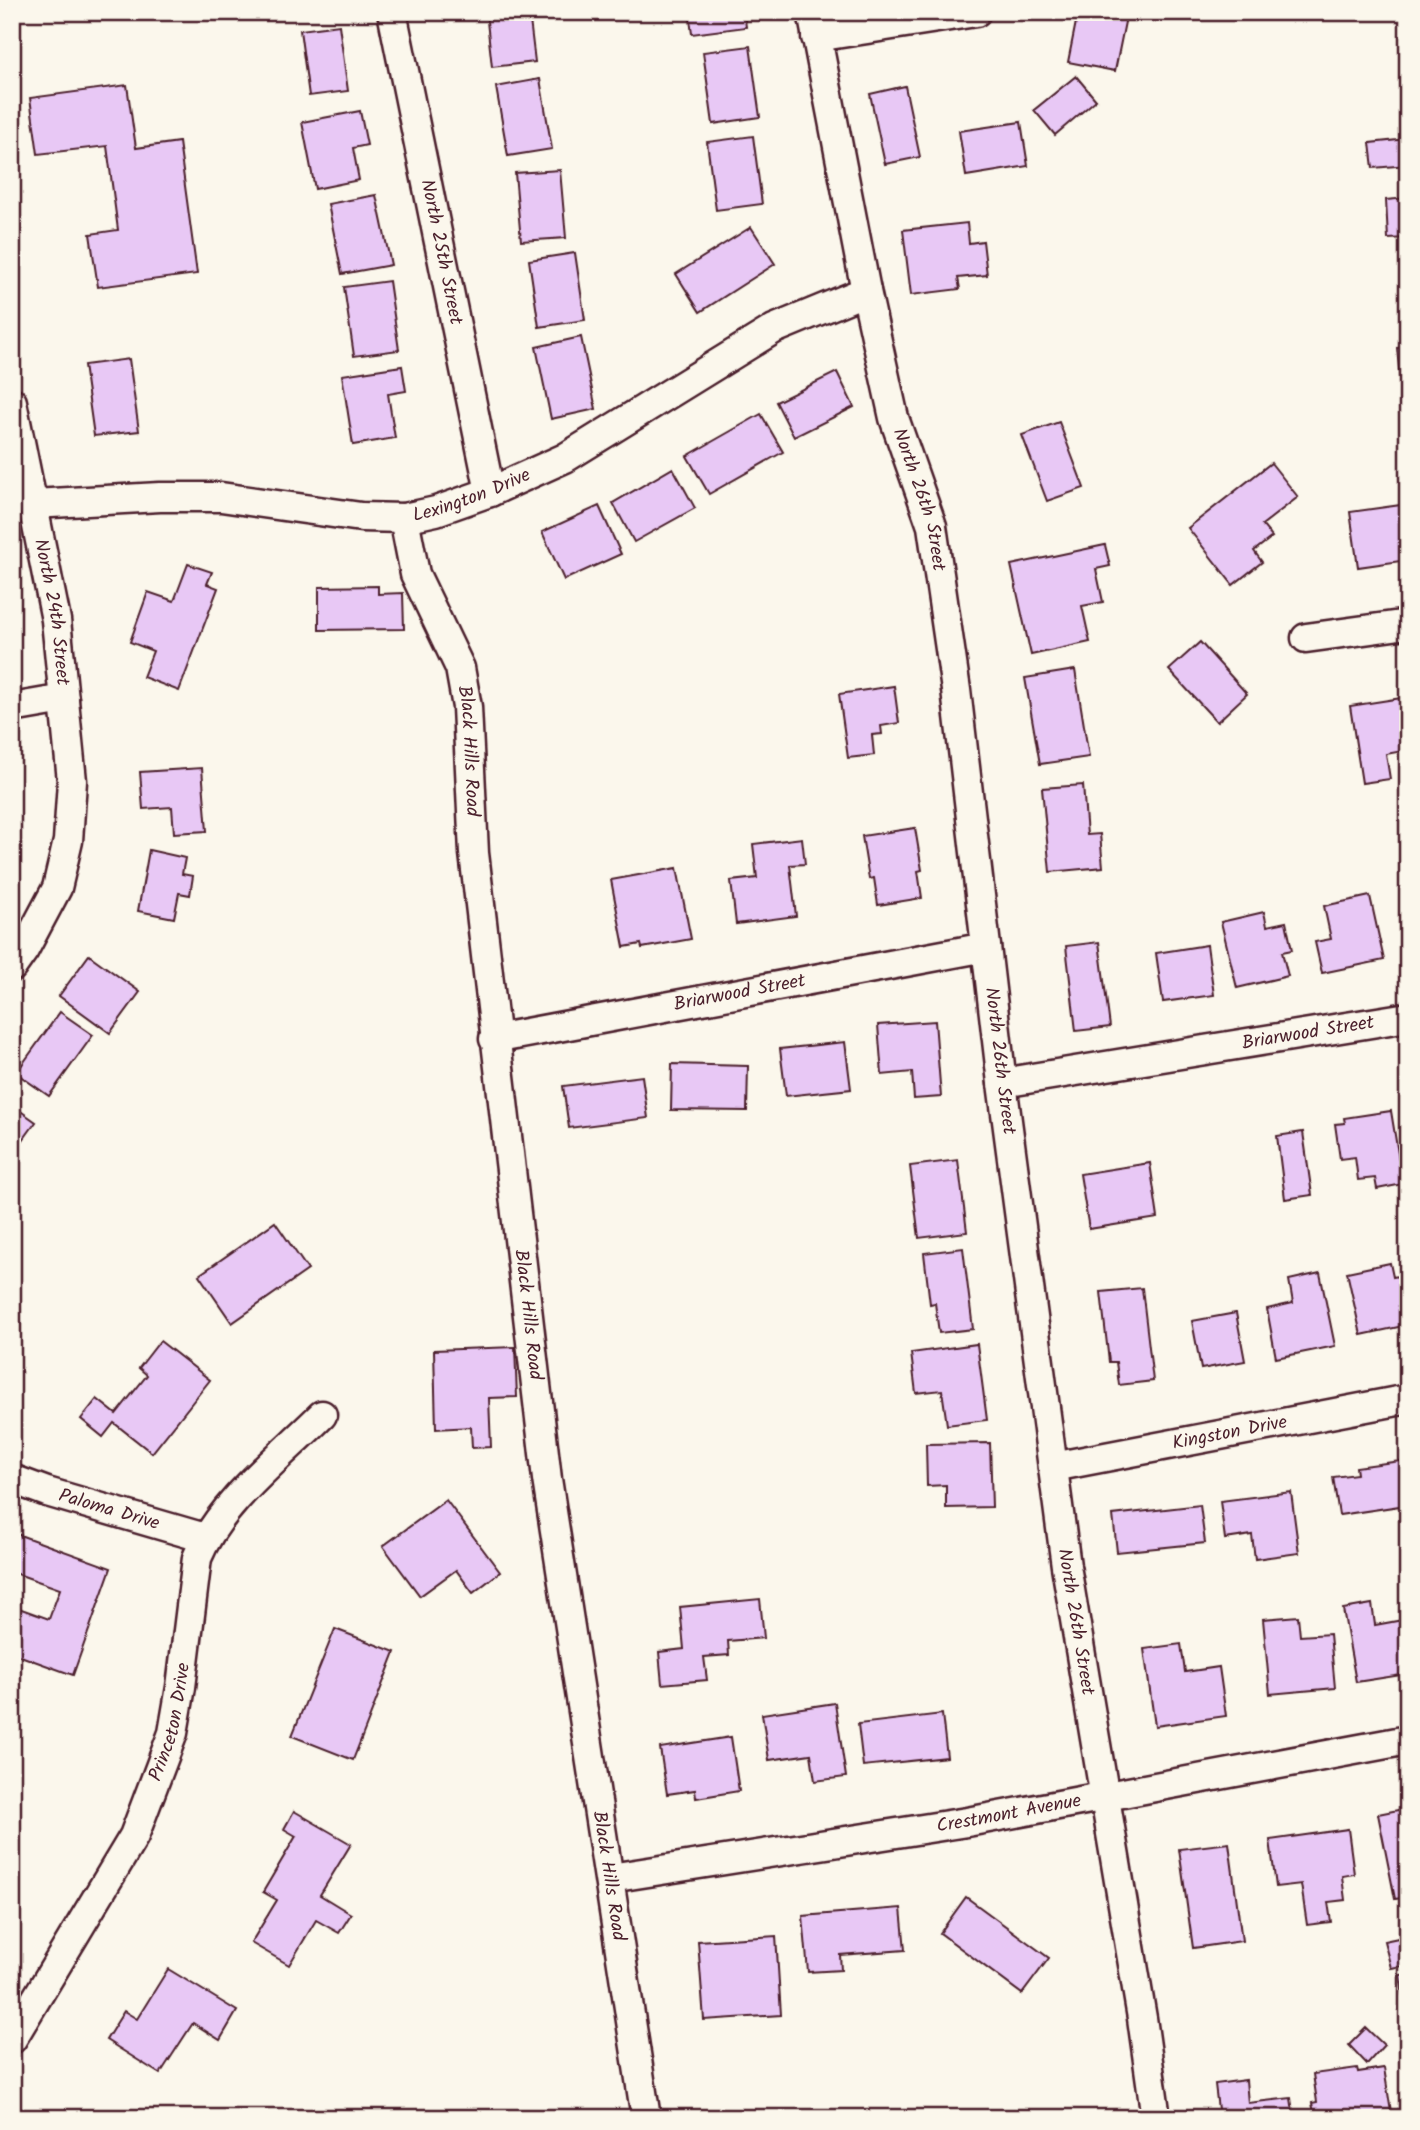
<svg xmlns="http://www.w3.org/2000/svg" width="1420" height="2130" viewBox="0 0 1420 2130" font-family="Kalam,sans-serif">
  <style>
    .building { fill: #e8c8f5; stroke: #4a1f2b; stroke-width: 2 }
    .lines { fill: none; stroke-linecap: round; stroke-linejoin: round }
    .minor-casing { stroke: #4a1f2b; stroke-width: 33 }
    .minor { stroke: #fbf7ec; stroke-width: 28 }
    .labels { text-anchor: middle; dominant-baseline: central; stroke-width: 6; stroke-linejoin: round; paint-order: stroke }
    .street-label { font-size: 19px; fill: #4a1f2b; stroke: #fbf7ec }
  </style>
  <rect width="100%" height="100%" fill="#fbf7ec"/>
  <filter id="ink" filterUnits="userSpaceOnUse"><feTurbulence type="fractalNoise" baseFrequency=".0143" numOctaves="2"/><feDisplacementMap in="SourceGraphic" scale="14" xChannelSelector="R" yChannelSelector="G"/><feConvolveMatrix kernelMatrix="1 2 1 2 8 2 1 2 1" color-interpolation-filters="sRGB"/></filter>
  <g filter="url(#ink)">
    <g class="building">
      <path d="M486,12h43l6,50 -43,5z"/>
      <path d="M689,12h55l2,15 -54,7z"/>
      <path d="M1078,12h49l-12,59 -47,-9z"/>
      <path d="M339,25l9,66 -39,5 -9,-66z"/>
      <path d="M750,46l10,71 -47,7 -10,-72z"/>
      <path d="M1076,76l20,24 -41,35 -21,-25z"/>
      <path d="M540,79l12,70 -44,7 -12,-69z"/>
      <path d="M1408,84v81l-35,3 -3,-25 37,-4 -6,-54z"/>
      <path d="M127,85l9,63 43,-6 18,132 -99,13 -8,-53 28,-4 -11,-84 -69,8 -8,-56z"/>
      <path d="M905,86l15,71 -35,7 -15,-70z"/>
      <path d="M360,111l7,34 -14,3 6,32 -44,9 -13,-67z"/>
      <path d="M1021,122l7,44 -62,10 -7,-45z"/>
      <path d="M753,136l9,68 -46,6 -9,-68z"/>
      <path d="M560,170l6,68 -45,3 -6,-68z"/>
      <path d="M376,195l15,70 -49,9 -14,-70z"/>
      <path d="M1408,198v40l-20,1 -2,-39z"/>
      <path d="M967,223l2,20 14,-2 4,34 -29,3 2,11 -49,6 -8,-65z"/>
      <path d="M751,227l24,37 -75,48 -24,-38z"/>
      <path d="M575,253l10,67 -46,7 -10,-67z"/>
      <path d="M389,281l10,69 -45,6 -10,-69z"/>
      <path d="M581,337l15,72 -45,10 -15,-72z"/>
      <path d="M1408,347v84h-3l-8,-83z"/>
      <path d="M129,359l10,72 -45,5 -10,-71z"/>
      <path d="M402,366l4,25 -18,3 7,44 -42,7 -11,-70z"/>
      <path d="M837,372l17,35 -60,30 -18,-35z"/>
      <path d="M761,414l22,38 -74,42 -22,-38z"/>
      <path d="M1059,422l25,66 -37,13 -25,-66z"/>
      <path d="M1271,463l27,34 -36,28 10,12 -18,14 8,11 -29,23 -45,-57z"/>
      <path d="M673,468l22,40 -61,34 -21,-39z"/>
      <path d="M1408,504v56l-50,7 -8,-55z"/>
      <path d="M599,506l22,48 -57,26 -22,-48z"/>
      <path d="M1105,545l5,21 -14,3 7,33 -21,4 8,36 -59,13 -20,-90z"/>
      <path d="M188,564l24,8 -5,12 11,4 -39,103 -36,-14 10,-26 -23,-9 18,-50 26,9z"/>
      <path d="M378,586v8l25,-1 1,36 -85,1v-43z"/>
      <path d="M1200,642l47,52 -30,28 -48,-52z"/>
      <path d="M1075,670l14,87 -49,7 -15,-86z"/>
      <path d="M894,686l5,37 -18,3 1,8 -10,1 2,20 -26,3 -9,-64z"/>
      <path d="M1408,697v53l-22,4 4,25 -28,4 -12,-77z"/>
      <path d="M202,768l5,63 -33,2 -2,-26 -29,2 -3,-37z"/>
      <path d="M1083,785l4,50 13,-1 3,33 -53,5 -8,-84z"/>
      <path d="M915,828l7,42 -4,1 4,27 -44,7 -4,-27 -5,1 -7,-43z"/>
      <path d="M802,838l3,26 -15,1 6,51 -60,8 -5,-43 26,-3 -4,-34z"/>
      <path d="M149,850l36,8 -3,16 11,2 -3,19 -11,-2 -5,25 -36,-7z"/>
      <path d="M677,868l14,71 -49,9 -1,-4 -17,3 -13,-67z"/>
      <path d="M1370,896l14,64 -62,13 -7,-31 16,-3 -7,-33z"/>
      <path d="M1264,912l3,14 19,-4 6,28 -10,2 6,24 -51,12 -16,-66z"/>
      <path d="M1099,942l11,85 -34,4 -10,-85z"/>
      <path d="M1207,945l7,50 -51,7 -7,-49z"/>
      <path d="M89,955l51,37 -30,41 -51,-37z"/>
      <path d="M60,1012l33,23 -44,61 -33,-23z"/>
      <path d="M935,1021l6,76 -27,2 -2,-27 -30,3 -4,-50z"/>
      <path d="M845,1042l6,47 -65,7 -6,-47z"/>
      <path d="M672,1064l76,2 -1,45 -76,-1z"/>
      <path d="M642,1076l6,42 -79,10 -6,-42z"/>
      <path d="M12,1105l24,17 -24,33z"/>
      <path d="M1391,1111l12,73 -26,5 -2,-11 -17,2 -3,-23 -15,2 -5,-35 10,-1 -1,-5z"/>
      <path d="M1303,1132l9,63 -27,4 -8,-63z"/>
      <path d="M958,1160l9,72 -48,6 -9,-72z"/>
      <path d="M1150,1163l8,55 -69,11 -9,-55z"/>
      <path d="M275,1222l33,48 -76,53 -33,-48z"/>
      <path d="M963,1248l10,81 -34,4 -4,-30 -5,1 -6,-51z"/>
      <path d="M1390,1263l3,14 15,-3v51l-47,10 -14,-63z"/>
      <path d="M1320,1273l15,73 -59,12 -9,-49 26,-6 -4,-23z"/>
      <path d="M1142,1288l11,93 -34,4 -3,-23h-7l-8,-70z"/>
      <path d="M1236,1313l9,48 -44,8 -9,-48z"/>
      <path d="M160,1341l50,39 -58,73 -38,-30 -11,14 -22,-18 16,-20 19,15 31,-39 -8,-7z"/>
      <path d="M977,1344l10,76 -40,5 -5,-35 -26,3 -5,-40z"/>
      <path d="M515,1347l2,50 -28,1 2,49 -19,1 -1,-21 -35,2 -2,-79z"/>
      <path d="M990,1443l2,64 -46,1v-23l-19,1 -1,-42z"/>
      <path d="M1408,1460v68l-5,1 -3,-23 -61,9 -6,-38 24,-3 -1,-7z"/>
      <path d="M1291,1492l8,61 -44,6 -3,-24 -27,4 -5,-38z"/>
      <path d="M446,1500l54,72 -27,21 -17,-23 -36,26 -37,-50z"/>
      <path d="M1200,1505l5,38 -88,9 -4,-37z"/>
      <path d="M14,1533l97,35 -38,107 -61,-22v-34l4,-12 33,12 11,-30 -48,-17z"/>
      <path d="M760,1599l4,39 -36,3 1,14 -25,2 3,23 -45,4 -3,-32 25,-3 -4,-42z"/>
      <path d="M1372,1604l3,21 33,-6v55l-52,8 -13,-73z"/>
      <path d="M1298,1616l2,20 30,-2 5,54 -65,6 -7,-75z"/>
      <path d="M335,1629l60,23 -42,108 -61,-24z"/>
      <path d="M1181,1644l4,28 34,-5 7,49 -71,10 -11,-77z"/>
      <path d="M835,1703l11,74 -31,4 -4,-27 -42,6 -7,-46z"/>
      <path d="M942,1714l5,43 -84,9 -5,-42z"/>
      <path d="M731,1737l8,54 -43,7 -1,-8 -28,4 -7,-46z"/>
      <path d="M1408,1808v89l-13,2 -17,-85z"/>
      <path d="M294,1811l57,33 -31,51 31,19 -12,19 -23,-13 -27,45 -38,-22 26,-43 -14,-8 33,-56 -12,-7z"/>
      <path d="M1348,1829l6,45 -12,2 3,24 -17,2 3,20 -24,3 -6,-41 -25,3 -6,-47z"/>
      <path d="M1229,1843l13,98 -49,7 -14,-99z"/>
      <path d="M966,1897l83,61 -27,36 -82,-61z"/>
      <path d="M901,1908l4,42 -65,5 1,15 -33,2 -5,-56z"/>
      <path d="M776,1936l5,79 -77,5 -6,-79z"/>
      <path d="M1403,1937l5,28 -17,3 -7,-27z"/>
      <path d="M168,1969l69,42 -17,29 -27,-17 -33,51 -54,-34 18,-29 13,8z"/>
      <path d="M1408,1974v60l-8,-59z"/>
      <path d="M1366,2028l18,17 -17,19 -18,-19z"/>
      <path d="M1357,2068l1,4 26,-4 8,50h-77l-3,-15 5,-1 -4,-28z"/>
      <path d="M1246,2080l2,23 43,-5 3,20h-75l-4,-34z"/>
    </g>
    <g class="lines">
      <defs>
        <g id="minor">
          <path id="s1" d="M392,12l98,480"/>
          <path id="s2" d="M812,12l54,279 28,127 38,108 24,164 46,393 64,483 76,452 14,100"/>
          <path d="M816,37l160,-25"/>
          <path id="s3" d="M12,402l44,218 16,161 -4,60 -11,47 -33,62 -12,17"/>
          <path id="s4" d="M33,504l127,-7h61l140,20 43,1 32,-7 54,-19 75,-34 209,-129 92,-38"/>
          <path id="s5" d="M404,518l11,56 45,94 7,39 7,146 73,626 99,639"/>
          <path d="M1306,638l102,-14"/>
          <path d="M12,708l52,-9"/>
          <path id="s6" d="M494,1039l492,-92"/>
          <path id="s7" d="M1002,1083l406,-66"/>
          <path id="s8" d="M1053,1467l355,-68"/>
          <path id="s9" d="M12,1479l35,13 158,46"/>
          <path id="s10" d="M610,1878l357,-56 441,-82"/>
          <path id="s11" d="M12,2039l122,-203 39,-103 8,-46 16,-129c22,-54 84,-102 125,-143"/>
        </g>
      </defs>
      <use href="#minor" class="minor-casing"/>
      <use href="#minor" class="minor"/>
    </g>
  </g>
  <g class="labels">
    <g class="street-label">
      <text stroke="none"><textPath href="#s1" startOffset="245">North 25th Street</textPath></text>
      <text stroke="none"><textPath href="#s4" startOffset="444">Lexington Drive</textPath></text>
      <text stroke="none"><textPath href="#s2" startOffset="500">North 26th Street</textPath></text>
      <text stroke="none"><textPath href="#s3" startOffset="214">North 24th Street</textPath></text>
      <text stroke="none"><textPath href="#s5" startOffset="245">Black Hills Road</textPath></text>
      <text stroke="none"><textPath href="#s6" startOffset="250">Briarwood Street</textPath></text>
      <text stroke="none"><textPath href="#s7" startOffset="310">Briarwood Street</textPath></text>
      <text stroke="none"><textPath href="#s2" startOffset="1068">North 26th Street</textPath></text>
      <text stroke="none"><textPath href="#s5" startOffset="812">Black Hills Road</textPath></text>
      <text stroke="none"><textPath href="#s8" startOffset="180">Kingston Drive</textPath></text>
      <text stroke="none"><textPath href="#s9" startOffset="102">Paloma Drive</textPath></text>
      <text stroke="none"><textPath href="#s2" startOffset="1634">North 26th Street</textPath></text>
      <text stroke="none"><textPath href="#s11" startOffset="357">Princeton Drive</textPath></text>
      <text stroke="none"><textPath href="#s10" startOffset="404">Crestmont Avenue</textPath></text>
      <text stroke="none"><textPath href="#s5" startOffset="1379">Black Hills Road</textPath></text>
    </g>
  </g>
  <rect width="1420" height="2130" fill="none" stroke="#fbf7ec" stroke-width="42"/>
  <rect x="21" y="21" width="1378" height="2088" fill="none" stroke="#4a1f2b" stroke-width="2.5" filter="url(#ink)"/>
</svg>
